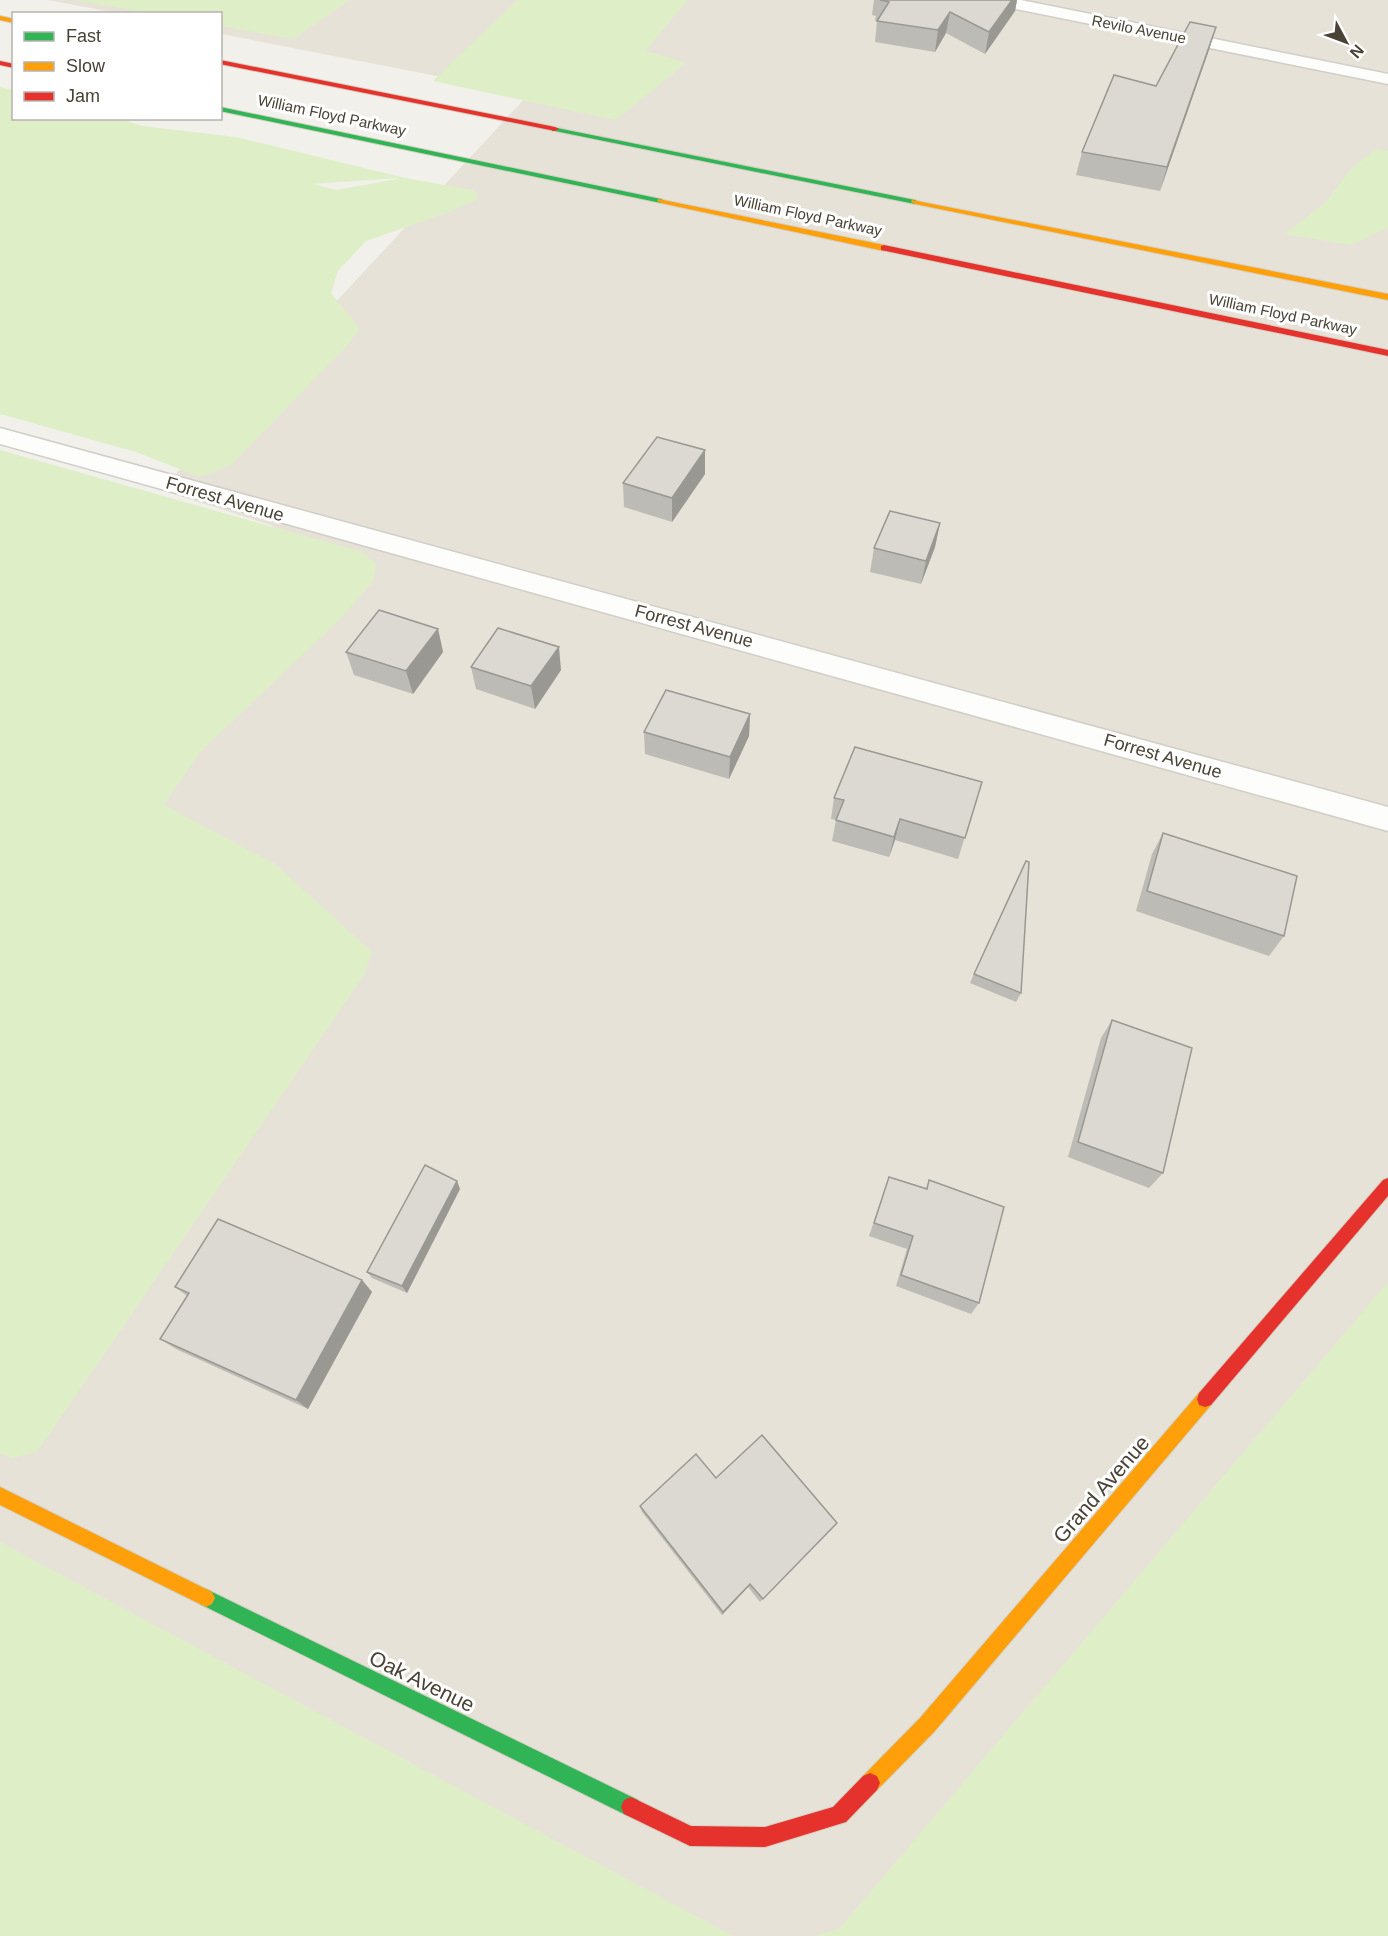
<svg xmlns="http://www.w3.org/2000/svg" width="1388" height="1936" viewBox="0 0 1388 1936" font-family="Arial,sans-serif">
  <style>
    .residential { fill: #e7e2d7 }
    .green { fill: #deefc7; fill-rule: evenodd }
    .lines { fill: none; stroke-linecap: round; stroke-linejoin: round }
    .street-casing { stroke: #d0cec7; stroke-width: 3 }
    .fast-casing { stroke: #d4cfc1; stroke-width: 2 }
    .slow-casing { stroke: #d4cfc1; stroke-width: 2 }
    .jam-casing { stroke: #d4cfc1; stroke-width: 2 }
    .street { fill: #fdfdfc; fill-rule: evenodd }
    .fast { fill: #30b455; fill-rule: evenodd }
    .slow { fill: #ff9f0a; fill-rule: evenodd }
    .jam { fill: #e5322d; fill-rule: evenodd }
    .wall { fill: #bdbbb5 }
    .shaded-wall { fill: #9a9893 }
    .building { fill: #dcd9d2; stroke: #9a9893; stroke-width: 1.5 }
    .labels { text-anchor: middle; dominant-baseline: central; stroke-width: 6; stroke-linejoin: round; paint-order: stroke }
    .far-street-label { font-size: 15px; fill: #494235; stroke: #fff }
    .street-label { font-size: 18px; fill: #494235; stroke: #fff }
    .near-street-label { font-size: 21px; fill: #494235; stroke: #fff }
  </style>
  <rect width="100%" height="100%" fill="#f2f0ea"/>
  <path class="residential" d="M48,0h1340v1296l-513,640h-175l-700,-385v-397l36,-355 238,-273 -113,-36 368,-396 -308,-60 -1,-20 -103,-1z"/>
  <g class="green">
    <path d="M74,0h276l-57,39 -72,-13 -1,-12 -70,-1z"/>
    <path d="M517,0h171l-43,51 41,12 -70,57 -183,-39z"/>
    <path d="M0,87l13,3 1,28 109,1 19,7 94,11 169,41 68,12 6,8 -27,13 -86,30 -28,30 -7,22 29,36 -16,20 -113,116 -31,12 -64,-25 -136,-38zM397,179l-61,11 -23,-6 84,-6z"/>
    <path d="M1376,149l12,2v76l-36,18 -67,-11 40,-31 27,-35z"/>
    <path d="M0,450l362,102 14,12 -3,17 -30,35 -143,136 -36,53 111,59 97,88 -8,23 -327,477 -25,6 -12,-5z"/>
    <path d="M1388,1282v654h-574l25,-7z"/>
    <path d="M0,1542l733,394h-733z"/>
  </g>
  <g class="lines">
    <defs>
      <g id="street">
        <path d="M987,0h34l367,74v10l-392,-79z"/>
        <path d="M0,428l1388,379v24l-1388,-387z"/>
      </g>
      <g id="fast">
        <path d="M220,107l441,92 4,2 -4,2 -441,-92z"/>
        <path d="M552,127l363,73 4,2 -4,2 -360,-73h-3z"/>
        <path d="M206,1589l432,211 3,7 -3,7 -7,3 -7,-3 -424,-210 -3,-6 3,-6z"/>
      </g>
      <g id="slow">
        <path d="M0,16l14,3v4l-14,-3z"/>
        <path d="M658,199l226,46 4,3 -4,3 -223,-48 -4,-2z"/>
        <path d="M912,200l476,94v6l-473,-96 -4,-2z"/>
        <path d="M1205,1391l6,2 2,6 -2,6 -277,327 -57,58 -7,3 -7,-3 -3,-7 3,-7 57,-58 279,-325z"/>
        <path d="M0,1487l212,105 3,6 -3,6 -6,3 -6,-3 -200,-99z"/>
      </g>
      <g id="jam">
        <path d="M220,60l335,67 4,2 -4,2 -335,-67z"/>
        <path d="M0,61l14,3v4l-14,-3z"/>
        <path d="M884,245l504,105v6l-507,-106v-4z"/>
        <path d="M1388,1178v18l-177,209 -6,2 -6,-2 -2,-6 2,-6 184,-213z"/>
        <path d="M870,1773l7,3 3,7 -3,7 -31,32 -81,25 -75,-1 -66,-32 -3,-7 3,-7 7,-3 60,29 74,1 68,-20 30,-31z"/>
      </g>
    </defs>
    <use href="#street" class="street-casing"/>
    <use href="#fast" class="fast-casing"/>
    <use href="#slow" class="slow-casing"/>
    <use href="#jam" class="jam-casing"/>
    <use href="#street" class="street"/>
    <use href="#fast" class="fast"/>
    <use href="#slow" class="slow"/>
    <use href="#jam" class="jam"/>
  </g>
  <g class="wall">
    <path d="M874,0h143l-2,11 -30,43 -39,-21 -11,19 -60,-10 2,-21h-2l1,-5 -4,-1z"/>
    <path d="M1216,27l-56,164 -84,-16 6,-23 74,-66z"/>
    <path d="M705,474l-33,48 -48,-15 -1,-24z"/>
    <path d="M940,523l-5,24 -14,37 -51,-12 4,-24z"/>
    <path d="M438,629l5,23 -30,42 -59,-19 -8,-23z"/>
    <path d="M471,667l90,3 -26,39 -59,-20z"/>
    <path d="M750,714l-1,22 -20,43 -84,-25 -1,-22z"/>
    <path d="M982,782l-24,77 -63,-19 -6,17 -57,-16 4,-21 -5,-1 3,-21z"/>
    <path d="M1163,833l121,103 -15,20 -133,-45 16,-57z"/>
    <path d="M974,974l47,19 -5,9 -46,-19z"/>
    <path d="M1112,1020l51,153 -14,15 -81,-31 33,-119z"/>
    <path d="M889,1177l37,11 3,-8 50,123 -8,11 -75,-28 11,-37 -38,-13z"/>
    <path d="M460,1189l-53,104 -35,-15 -5,-6z"/>
    <path d="M362,1280l10,12 -64,117 -132,-60 -16,-10 27,-43 -12,-9z"/>
    <path d="M716,1478l116,50 -72,74 -12,-15 -26,28 -80,-103 -2,-6z"/>
  </g>
  <g class="shaded-wall">
    <path d="M1012,0h5l-2,11 -30,43 4,-22z"/>
    <path d="M950,12l-4,21 -11,19 3,-22z"/>
    <path d="M1216,27l-7,23 -49,141 7,-24z"/>
    <path d="M705,450v24l-33,48v-24z"/>
    <path d="M940,523l-5,24 -14,37 5,-23z"/>
    <path d="M438,629l5,23 -30,42 -7,-23z"/>
    <path d="M559,647l2,23 -26,39 -4,-23z"/>
    <path d="M750,714l-1,22 -20,43 1,-22z"/>
    <path d="M900,819l-5,21 -6,17 5,-20z"/>
    <path d="M457,1181l3,8 -53,104 -5,-7z"/>
    <path d="M362,1280l10,12 -64,117 -12,-9z"/>
    <path d="M750,1584l-2,3 -26,28 1,-3z"/>
  </g>
  <g class="building">
    <path d="M880,0h132l-23,32 -39,-20 -12,18 -61,-9 12,-19z"/>
    <path d="M1190,22l26,5 -49,140 -85,-15 32,-77 42,11z"/>
    <path d="M657,437l48,13 -33,48 -49,-15z"/>
    <path d="M890,511l50,12 -14,38 -52,-13z"/>
    <path d="M379,610l59,19 -32,42 -60,-19z"/>
    <path d="M498,628l61,19 -28,39 -60,-19z"/>
    <path d="M666,690l84,24 -20,43 -86,-25z"/>
    <path d="M855,747l127,35 -17,56 -65,-19 -6,18 -58,-17 8,-20 -10,-2z"/>
    <path d="M1163,833l134,43 -13,60 -137,-45z"/>
    <path d="M1026,861l3,1 -8,131 -47,-19z"/>
    <path d="M1112,1020l80,28 -29,125 -85,-31z"/>
    <path d="M425,1165l32,16 -55,105 -35,-14z"/>
    <path d="M889,1177l38,12 2,-9 75,27 -25,96 -78,-28 12,-39 -39,-13z"/>
    <path d="M218,1219l144,61 -66,120 -136,-61 29,-46 -14,-6z"/>
    <path d="M762,1435l75,88 -74,76 -13,-15 -27,28 -83,-106 56,-52 20,24z"/>
  </g>
  <g class="labels">
    <g class="far-street-label">
      <text transform="translate(1139 29) rotate(11)">Revilo Avenue</text>
      <text transform="translate(332 115) rotate(12)">William Floyd Parkway</text>
      <text transform="translate(808 215) rotate(12)">William Floyd Parkway</text>
      <text transform="translate(1283 314) rotate(12)">William Floyd Parkway</text>
    </g>
    <g class="street-label">
      <text transform="translate(225 499) rotate(16)">Forrest Avenue</text>
      <text transform="translate(694 626) rotate(15)">Forrest Avenue</text>
      <text transform="translate(1163 756) rotate(16)">Forrest Avenue</text>
    </g>
    <g class="near-street-label">
      <text transform="translate(1101 1489) rotate(-49)">Grand Avenue</text>
      <text transform="translate(422 1681) rotate(26)">Oak Avenue</text>
    </g>
  </g>
  <rect x="12" y="12" width="210" height="108" fill="#ffffff" stroke="#b6b3ae" stroke-width="1.5"/>
  <rect x="24" y="32" width="30" height="9" fill="#30b455" stroke="#b6b3ae" stroke-width="1.5"/>
  <text x="66" y="42" font-size="18" fill="#494235">Fast</text>
  <rect x="24" y="62" width="30" height="9" fill="#ff9f0a" stroke="#b6b3ae" stroke-width="1.5"/>
  <text x="66" y="72" font-size="18" fill="#494235">Slow</text>
  <rect x="24" y="92" width="30" height="9" fill="#e5322d" stroke="#b6b3ae" stroke-width="1.5"/>
  <text x="66" y="102" font-size="18" fill="#494235">Jam</text>
  <g transform="translate(1346 42) rotate(131)" stroke="#ffffff" stroke-width="4.5" paint-order="stroke">
  <path d="M0-4.5L10 22L0 15L-10 22Z" fill="#494235"/>
  <text y="-9" font-size="16" font-weight="bold" text-anchor="middle" fill="#494235">N</text>
  </g>
</svg>
